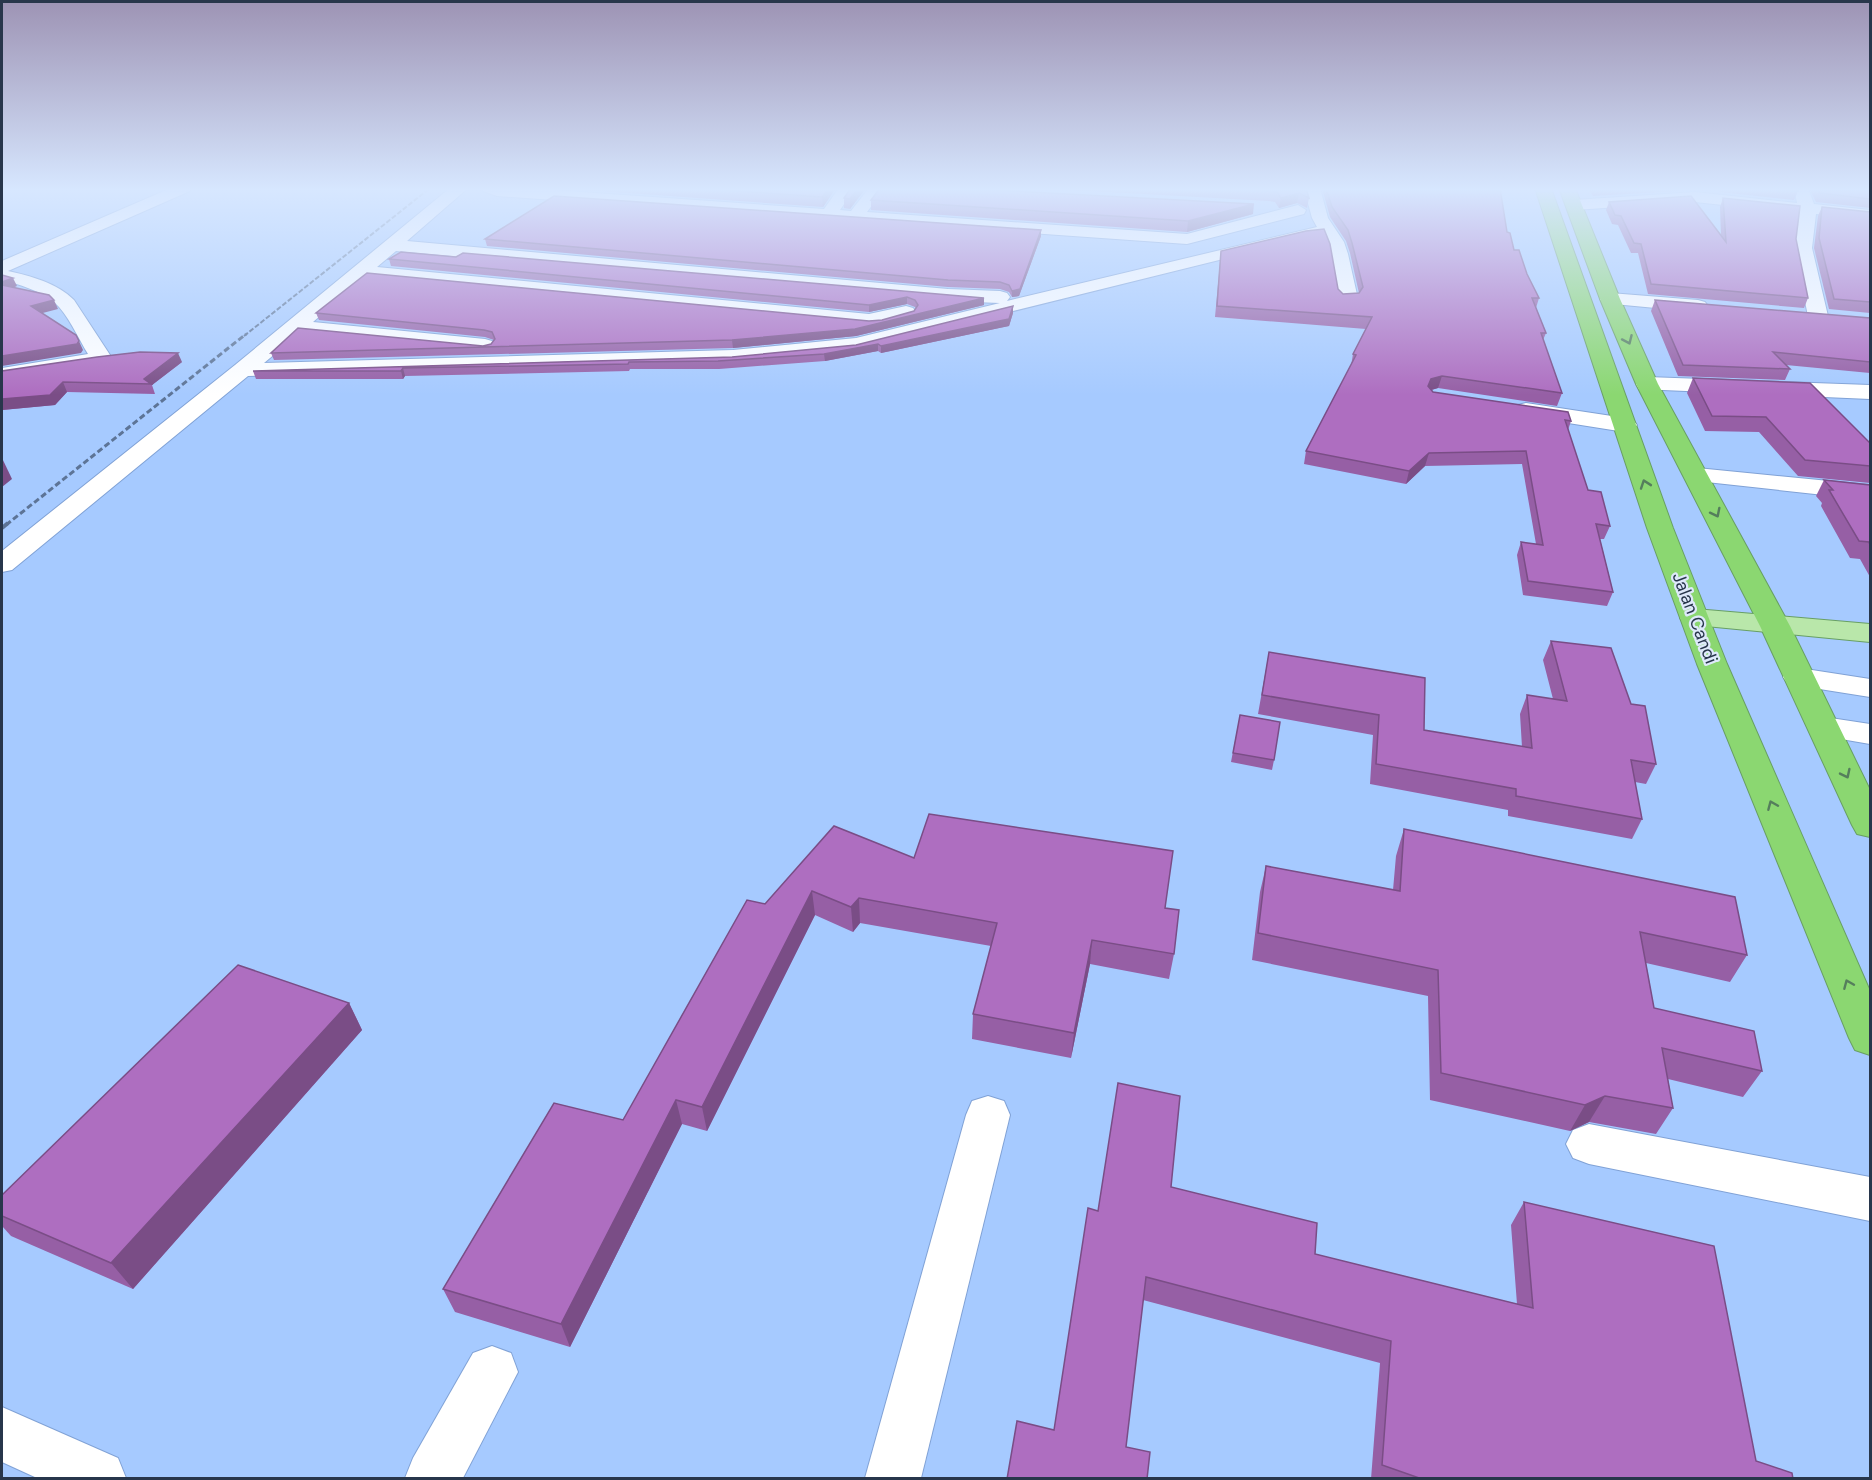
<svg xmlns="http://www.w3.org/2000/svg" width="1872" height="1480" viewBox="0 0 1872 1480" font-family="'DM Sans',sans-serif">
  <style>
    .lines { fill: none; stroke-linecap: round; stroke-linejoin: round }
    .minor-casing { stroke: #80a2d6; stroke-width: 2 }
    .major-casing { stroke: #689f64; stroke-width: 2 }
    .highway-casing { stroke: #689f64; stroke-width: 2 }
    .minor { fill: #fff; fill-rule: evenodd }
    .major { fill: #b9e7aa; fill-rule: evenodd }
    .highway { fill: #8bd771; fill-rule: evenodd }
    .rail-far2 { stroke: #5d7496; stroke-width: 2; stroke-dasharray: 5 2; stroke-linecap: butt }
    .rail-far1 { stroke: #5d7496; stroke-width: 3; stroke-dasharray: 6 3; stroke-linecap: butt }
    .rail { stroke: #5d7496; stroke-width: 4; stroke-dasharray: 8 4; stroke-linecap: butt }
    .wall { fill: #965fa5 }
    .shaded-wall { fill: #7a4d86 }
    .building { fill: #ae6ec0; stroke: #7a4d86; stroke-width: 1.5 }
    .oneway { stroke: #557e5c }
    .labels { text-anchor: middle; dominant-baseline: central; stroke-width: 4.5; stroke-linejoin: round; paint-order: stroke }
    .street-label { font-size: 18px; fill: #28364b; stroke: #dee9fa }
  </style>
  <rect width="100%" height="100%" fill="#a6caff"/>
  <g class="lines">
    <defs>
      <g id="minor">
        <path d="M171,188h21l-2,3 -182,80c23,5 49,12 66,29l38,58 -4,4 -106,18v-12l86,-14c-10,-16 -20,-40 -34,-52 -13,-11 -36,-18 -52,-22v-19z"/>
        <path d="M450,188h18l-61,53 541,48 52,2 7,2 3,4 -3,4 310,-74 -5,-9 -8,-30h16l8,30 16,24 4,12 10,45 -3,4h-14l-3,-4 -8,-45 -7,-17 -19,2 -448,111 -123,12 -485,14 -236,194 -10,2v-21l233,-186zM396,251l552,50 52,2 -144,35 -123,12 -469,13 36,-30 185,18 7,-2 3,-4 -3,-4 -7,-2 -172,-17 52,-45 504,49 13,-1 31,-9 3,-4 -3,-4 -7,-2 -37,8 -492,-47z"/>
        <path d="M481,188h42l301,21 15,-21h16l-15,22 11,1 18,-23h16l-18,24 320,22 111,-29 8,5 -2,4 -117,30 -690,-48 -14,-5z"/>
        <path d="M1794,188h14l6,16 56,6v10l-54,-6 -4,34 16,68 -3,4h-14l-3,-4 -14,-68 5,-35 -104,-11 -121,8 -8,-5 8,-5 121,-8 102,11z"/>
        <path d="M1610,293l88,7 7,2 3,4 -3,4 -7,2 -95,-9 -3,-4 3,-4z"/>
        <path d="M1647,377l223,8v14l-231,-10 -3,-5 3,-5z"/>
        <path d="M1526,403l99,15 8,2 4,5 -4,5 -8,2 -107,-17 -3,-5 3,-5z"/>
        <path d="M1697,468l173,17v15l-182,-20 -3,-5 3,-5z"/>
        <path d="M1799,668l71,11v18l-82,-13 -5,-7 5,-7z"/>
        <path d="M1824,717l46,7v20l-58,-10 -4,-7 4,-7z"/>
        <path d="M988,1096l16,5 6,14 -89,363h-56l101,-363 6,-14z"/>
        <path d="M1589,1124l281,53v44l-281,-57 -16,-6 -7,-14 7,-14z"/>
        <path d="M492,1346l19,7 7,19 -55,106h-58l8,-20 60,-105z"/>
        <path d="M2,1407l116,51 8,20h-89l-35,-16z"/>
      </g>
      <path id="major" d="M1695,609l175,15v18l-185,-18 -5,-6 5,-6z"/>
      <g id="highway">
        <path d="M1535,188h16l122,340 54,136 143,327v64l-15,-5 -6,-12 -152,-374 -50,-136z"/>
        <path d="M1559,188h16l45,111 38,85 132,242 80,164v47l-13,-3 -5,-9 -92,-199 -124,-242 -36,-85z"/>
      </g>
    </defs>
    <use href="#minor" class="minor-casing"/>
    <use href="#major" class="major-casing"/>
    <use href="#highway" class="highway-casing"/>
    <use href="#minor" class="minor"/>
    <use href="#major" class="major"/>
    <use href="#highway" class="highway"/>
    <path class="rail-far2" d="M244,336l186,-148"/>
    <path class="rail-far1" d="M6,525l240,-191"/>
    <path class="rail" d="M2,528l6,-5"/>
  </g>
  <g class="wall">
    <path d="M558,188h278l-13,19z"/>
    <path d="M851,188h15l-16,21 -6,-1v-10z"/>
    <path d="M1037,188h269l3,10 -2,10 -10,-5 -18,5 -4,-6 -6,-1z"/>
    <path d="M1322,188h178l7,44 7,18 25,48 -3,10 10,25 -3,7 19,53 -5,13 -119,-18 -7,2 2,2 138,29 -3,9 20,60 22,36 -6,13h-4l13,53 -6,14 -84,-11 -6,-40 4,-13 15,2 -14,-80 -97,2 -19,18 -102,-20 2,-13 45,-85 2,-12 13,-25 -151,-12 6,-66 117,38 5,5 16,-1 -9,-40 -4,-12 -16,-24z"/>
    <path d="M1588,188h91l-1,3 -85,5z"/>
    <path d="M1719,188h78l1,3 -4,9 -74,-8z"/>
    <path d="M1809,188h61v20l-54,-6z"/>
    <path d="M1723,198l73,41 12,59 -4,10 -156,-14 -10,-41h-7l-13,-28 -6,-1 -6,-14 3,-8 112,34 -1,-29z"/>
    <path d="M871,200l382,14 -66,18 -316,-22z"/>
    <path d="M1822,207l48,5v101l-41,-4 -15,-61 4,-32z"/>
    <path d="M1041,236l-22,60 -7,1 -3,-5 -9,-3 -52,-2 -461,-41 -2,-7z"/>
    <path d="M463,253l521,52 -128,31 -123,12 -459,12 -3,-7 212,-7 8,-2 3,-4 -9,-3 -166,-17 -3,-7 553,8 13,-1 32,-9 2,-3 -1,-1 -8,-3 -38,8 -478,-46 -2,-7 67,-2z"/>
    <path d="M1655,300l215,18v55l-84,-8 4,4 -5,11 -107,-4 -27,-65z"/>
    <path d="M1013,313l-4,13 -10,2 -118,25 -3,-2 -53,10 -106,8h-89l-1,2 -224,5 -2,3h-147l-3,-8 479,-14 124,-12z"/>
    <path d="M182,362l-30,23 3,9 -88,-2 -12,13 -53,5v-39z"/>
    <path d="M1693,378l177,65v40l-72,-7 -39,-44 -54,-1 -18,-38z"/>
    <path d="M1824,480l46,5v92l-10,-18 -10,-1 -29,-52 1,-3 -6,-7z"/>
    <path d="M1551,641l80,63 25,60 -10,20 -11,-2 7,37 -10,20 -124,-23v-6l-138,-26 3,-49 -115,-21 11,-62 155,78 98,17 -2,-33 7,-19 26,4 -10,-39z"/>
    <path d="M1240,715l34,45 -2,10 -41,-8z"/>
    <path d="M1404,829l343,126 -17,27 -84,-19 8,45 108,63 -19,26 -75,-18 5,29 -17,26 -67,-12 -19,9 -140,-31 -2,-104 -176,-36 8,-68 6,-26 127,24 3,-34z"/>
    <path d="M914,858l251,50 9,46 -5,25 -79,-15 -19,94 -99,-19 1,-25 18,-68 -131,-23 -7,9 -38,-17 -108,216 -25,-7 -112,223 -115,-35 -12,-23 180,-169 142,-216z"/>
    <path d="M349,1003l13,27 -229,259 -122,-53 -9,-10v-31z"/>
    <path d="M1171,1187l144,67 202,50 -6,-79 13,-23 232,259 37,18h-422l9,-116 -237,-63 -89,130 44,-219z"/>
  </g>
  <g class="shaded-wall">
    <path d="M829,188h7l-13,19 -1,-10z"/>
    <path d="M858,188h8l-16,21v-10z"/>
    <path d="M1299,193l-2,10 -18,5 2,-10z"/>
    <path d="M1254,204l-1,10 -66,18 1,-11z"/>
    <path d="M1041,230v6l-22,60 -7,1v-6z"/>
    <path d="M13,278l4,8 -15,7v-11z"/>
    <path d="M907,297v7l-38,8v-7z"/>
    <path d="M984,298v7l-128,31 -123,12 -1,-8 123,-11z"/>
    <path d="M54,300l4,9 -23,6 -4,-9z"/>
    <path d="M1013,306v7l-4,13 -128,27v-7z"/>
    <path d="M79,341l4,9 -2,3 -79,13v2v-12z"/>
    <path d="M878,344v7l-53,10 -1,-7z"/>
    <path d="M178,353l4,9 -30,23 -8,-6z"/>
    <path d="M403,368l2,8 -2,3 -2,-8z"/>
    <path d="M1442,376l-4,12 -10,3v-5l3,-7z"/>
    <path d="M63,382l4,10 -12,13 -53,5v-11z"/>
    <path d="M1429,453l-4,13 -19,18 3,-13z"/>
    <path d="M2,458l10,21 -10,8z"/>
    <path d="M812,891l3,24 -108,216 -5,-24z"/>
    <path d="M859,898l1,25 -7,9 -2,-25z"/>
    <path d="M1092,940l-2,24 -19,94 3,-25z"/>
    <path d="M349,1003l13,27 -229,259 -22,-26z"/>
    <path d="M1605,1096l-16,26 -19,9 15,-26z"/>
    <path d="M676,1100l6,24 -112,223 -9,-23z"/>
  </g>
  <g class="building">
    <path d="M696,188h133l-7,9z"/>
    <path d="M851,188h7l-8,11 -6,-1z"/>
    <path d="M880,188h77l297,16 -66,17 -317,-21z"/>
    <path d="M1217,188h89l3,10 -10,-5 -18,5 -4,-6 -6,-1z"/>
    <path d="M1326,188h174l7,44 3,1 4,17h5l8,24 12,24h-7l14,35h-5l21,60 -120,-17 -11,3 -3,7 5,6 135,20 3,9 -6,-1 23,70 13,2 9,34 -14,-2 17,68 -85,-11 -7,-39 22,3 -17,-94 -97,2 -20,18 -103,-20 50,-96 -3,-1 19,-37 -155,-11 4,-55 85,-20 18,-2 6,15 8,45 5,5 16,-1 4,-6 -11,-44 -4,-13 -16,-23z"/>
    <path d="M1594,188h38l-37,2z"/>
    <path d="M1766,188h31l1,3z"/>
    <path d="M1817,188h53v11l-50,-6z"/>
    <path d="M554,196l487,34 -21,59 -8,2 -3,-6 -9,-3 -52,-2 -463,-41z"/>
    <path d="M1691,196l35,46 -3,-44 77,8 -4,33 12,59 -157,-14 -10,-40 -7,-1 -13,-27 -6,-1 -6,-13z"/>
    <path d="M1822,207l48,5v90l-36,-3 -15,-61z"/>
    <path d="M401,252l55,5 7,-4 521,45 -129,31 -123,11 -461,13 27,-25 185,18 8,-2 4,-5 -3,-7 -8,-2 -168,-17 51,-40 502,48 13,-1 32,-9 4,-6 -3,-5 -8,-3 -38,8 -480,-46z"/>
    <path d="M2,275l11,3 -11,4z"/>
    <path d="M2,285l47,10 5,5 -23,6 45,29 3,6 -2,3 -75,12z"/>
    <path d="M1655,300l215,18v44l-97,-10 17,17 -107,-4z"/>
    <path d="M1013,306l-4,13 -10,2 -118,25 -3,-2 -54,10 -106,7 -89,1 -1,2 -225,4 -2,3h-148l479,-14 124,-12z"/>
    <path d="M140,352l38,1 -34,26 7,5 -88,-2 -13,13 -48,4v-28l95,-14z"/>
    <path d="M1693,378l117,5 60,60v23l-65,-6 -39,-43 -54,-1z"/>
    <path d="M1824,480l46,5v60l-1,-3 -10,-1 -30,-51h4z"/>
    <path d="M1551,641l60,7 20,56 14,2 11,58 -25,-4 11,59 -126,-23v-7l-140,-25 3,-49 -117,-20 7,-43 156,26 -1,52 108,18 -5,-53 40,6z"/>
    <path d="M1240,715l40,7 -6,38 -41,-7z"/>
    <path d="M929,814l244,37 -8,57 14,2 -5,44 -82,-14 -18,93 -101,-19 24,-91 -138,-25 -8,9 -39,-16 -110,216 -26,-7 -115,224 -118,-35 111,-186 69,17 124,-220 18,4 69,-78 80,32z"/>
    <path d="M1404,829l331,68 12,58 -107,-23 14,76 100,23 8,40 -100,-23 11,60 -68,-12 -20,9 -144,-32 -3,-103 -180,-37 8,-67 134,25z"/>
    <path d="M238,965l111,38 -238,260 -109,-47v-21z"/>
    <path d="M1118,1083l62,13 -9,91 146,36 -2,31 218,54 -9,-106 190,44 42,215 36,12 1,6h-371l-40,-14 9,-124 -245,-64 -20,170 24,5 -3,27h-140l10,-58 37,9 34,-222 10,3z"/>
  </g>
  <defs><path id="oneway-chevron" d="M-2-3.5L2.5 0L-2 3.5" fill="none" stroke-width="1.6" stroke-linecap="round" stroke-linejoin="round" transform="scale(1.5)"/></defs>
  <g class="oneway">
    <use href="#oneway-chevron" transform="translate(1628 340) rotate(66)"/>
    <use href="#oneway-chevron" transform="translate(1645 484) rotate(-109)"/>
    <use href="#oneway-chevron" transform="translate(1716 513) rotate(63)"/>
    <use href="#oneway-chevron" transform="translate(1846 774) rotate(64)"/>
    <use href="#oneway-chevron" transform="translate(1772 805) rotate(-113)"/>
    <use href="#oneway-chevron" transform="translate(1848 984) rotate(-113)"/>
  </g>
  <linearGradient id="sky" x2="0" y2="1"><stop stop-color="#9d93b4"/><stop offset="0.48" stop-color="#d7e7ff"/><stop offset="1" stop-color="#d7e7ff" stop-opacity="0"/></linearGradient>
  <rect width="1872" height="395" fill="url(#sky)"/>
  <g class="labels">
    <g class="street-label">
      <text transform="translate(1695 618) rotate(69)">Jalan Candi</text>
    </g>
  </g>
  <rect width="1872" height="1480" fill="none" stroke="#28364b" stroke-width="6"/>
</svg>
